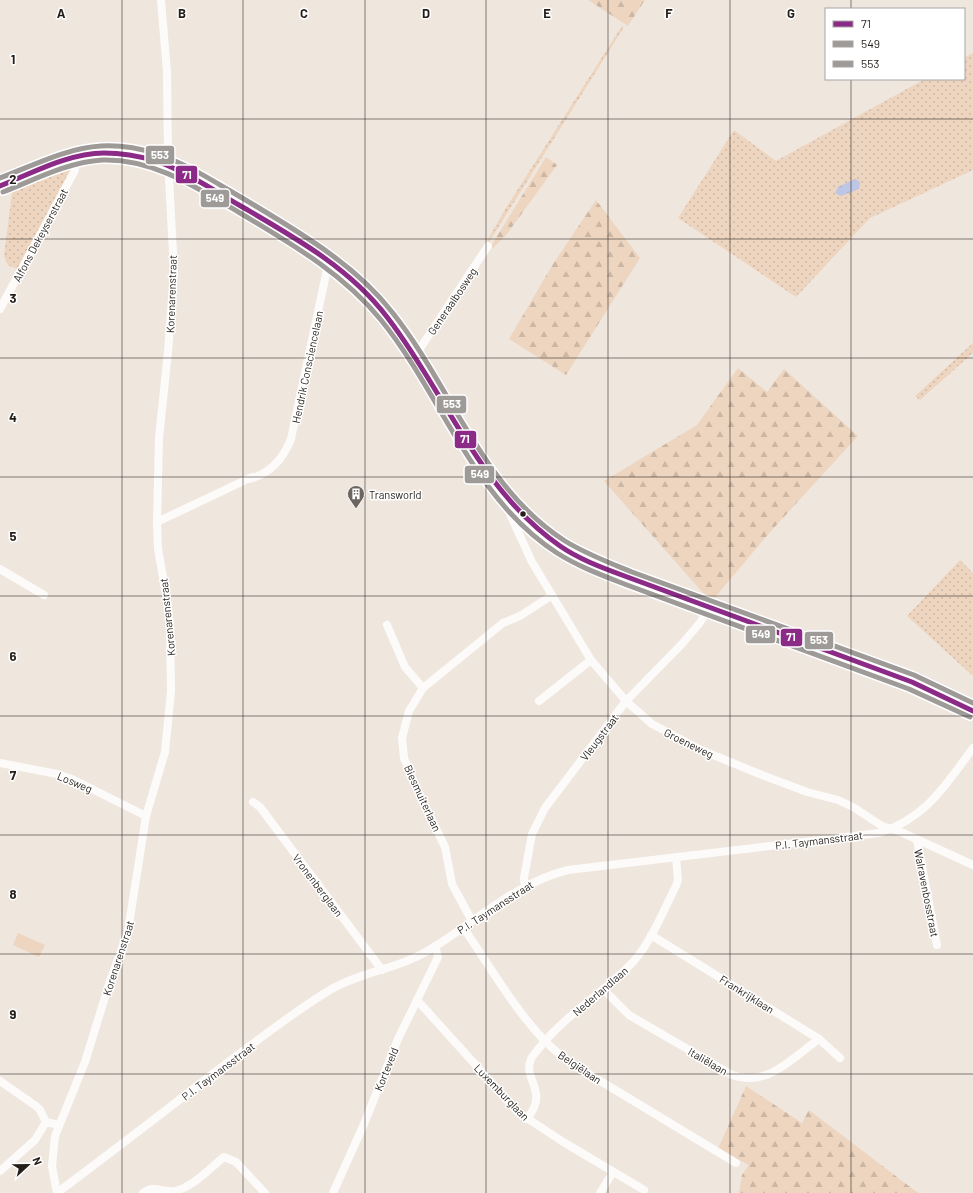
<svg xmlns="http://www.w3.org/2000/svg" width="973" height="1193" viewBox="0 0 973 1193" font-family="Barlow,sans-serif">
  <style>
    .grass { fill: url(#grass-dots) }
    .forest { fill: url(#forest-firs) }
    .park { fill: #eed5bf }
    .water { fill: url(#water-ripples) }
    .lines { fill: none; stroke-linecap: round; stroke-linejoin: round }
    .minor { stroke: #fdfbfa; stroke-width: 8 }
    .bus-1-casing { stroke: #fff; stroke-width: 8 }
    .bus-2-casing { stroke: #fff; stroke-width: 8 }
    .bus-3-casing { stroke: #fff; stroke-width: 8 }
    .bus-1 { stroke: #8c2b87; stroke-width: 5 }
    .bus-2 { stroke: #9d9a98; stroke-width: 5 }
    .bus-3 { stroke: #9d9a98; stroke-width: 5 }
    .grid { fill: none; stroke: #251f1a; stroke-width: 1; stroke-opacity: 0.55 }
    .bus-dot { fill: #251f1a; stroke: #fff; stroke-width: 1.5 }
    .labels { text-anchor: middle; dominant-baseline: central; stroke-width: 3; stroke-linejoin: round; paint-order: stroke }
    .street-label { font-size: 11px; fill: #251f1a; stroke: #fff }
    .poi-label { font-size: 11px; fill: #251f1a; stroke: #fff; text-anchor: start }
    .grid-label { font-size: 13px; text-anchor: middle; font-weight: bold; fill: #251f1a; stroke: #fff; stroke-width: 3; stroke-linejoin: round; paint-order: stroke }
    .line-badge { stroke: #fff; stroke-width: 1.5 }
    .badge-label { font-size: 11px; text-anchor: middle; font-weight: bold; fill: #fff }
  </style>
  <defs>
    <pattern id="grass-dots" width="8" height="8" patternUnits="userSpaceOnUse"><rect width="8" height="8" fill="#eed5bf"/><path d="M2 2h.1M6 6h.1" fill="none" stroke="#ccb6a4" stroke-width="1.8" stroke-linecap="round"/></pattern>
    <pattern id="forest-firs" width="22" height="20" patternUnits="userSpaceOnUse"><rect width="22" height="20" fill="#eed5bf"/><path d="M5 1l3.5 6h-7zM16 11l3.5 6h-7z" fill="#ccb6a4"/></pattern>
    <pattern id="water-ripples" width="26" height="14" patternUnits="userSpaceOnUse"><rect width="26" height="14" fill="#bdc6e4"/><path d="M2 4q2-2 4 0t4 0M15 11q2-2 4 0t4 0" fill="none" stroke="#a2aac3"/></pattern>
  </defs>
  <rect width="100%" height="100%" fill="#efe6de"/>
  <g class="grass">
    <path d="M622,26l2,1 -135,215 -2,-1 19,-33z"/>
    <path d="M973,53v117l-103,48 -74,79 -118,-79 56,-88 42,31 149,-82h39v-21z"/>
    <path d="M70,165l3,5 -54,100 -11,-5 -4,-9 9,-71z"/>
    <path d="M973,343v10l-53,47 -5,-4z"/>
    <path d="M960,560l13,13v103l-66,-60z"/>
  </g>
  <g class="forest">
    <path d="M588,0h57l-17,26z"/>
    <path d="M546,157l11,8 -50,69 -14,14 -2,-2z"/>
    <path d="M596,200l44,58 -74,117 -57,-36 44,-75z"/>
    <path d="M738,368l29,24 17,-23 74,67 -87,95 -60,71 -107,-121 93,-56z"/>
    <path d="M746,1086l56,37 7,-13 109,83h-179l3,-18 7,-10 -31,-16z"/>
  </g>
  <path class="park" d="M18,933l27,12 -6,12 -26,-12z"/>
  <path class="water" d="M855,179l5,3 -1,7 -18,7 -6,-3 3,-6z"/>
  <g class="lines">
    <g class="minor">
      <path d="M0,186c28,-11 73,-31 101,-33 51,-3 95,26 137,51 63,37 121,70 164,132 50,71 82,162 159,211 29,17 61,28 92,40 65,25 130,48 195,72 42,15 86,29 125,52"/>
      <path d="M0,309l75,-139 -1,-11"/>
      <path d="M415,356l73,-110"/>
      <path d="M249,479c21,-5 34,-20 42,-40l35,-165 5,-12"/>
      <path d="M509,501l1,13 22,48 59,98 35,41 26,23 49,26 61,25 45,17 31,8 15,7 29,19 19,6 72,33"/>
      <path d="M157,522l95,-45"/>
      <path d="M0,569l44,26"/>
      <path d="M387,625l18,42 18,21"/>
      <path d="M539,701l52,-41"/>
      <path d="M0,763l57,11 15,5 74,37"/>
      <path d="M253,802l7,5 122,163"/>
      <path d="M917,840l20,105"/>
      <path d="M525,886l-1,-8 8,-44 13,-26 81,-107 55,-56 18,-21 10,-16"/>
      <path d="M472,921l-20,-37 -7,-37 -29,-60 -12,-29 -2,-20 7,-27 14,-23 80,-65 17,-7 31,-20"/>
      <path d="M463,927c24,35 53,85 83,115 8,8 18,16 28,23l162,98"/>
      <path d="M651,935l168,104 21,19"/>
      <path d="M603,989l26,26 103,60c35,13 60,-17 87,-36"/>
      <path d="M417,1000l102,113 46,30 79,47"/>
      <path d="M0,1081l36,25 4,4 6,12 13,3"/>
      <path d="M527,1119c23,-29 -5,-39 4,-60 2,-4 6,-8 9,-12 25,-31 60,-52 88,-80 22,-21 34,-54 48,-81l2,-6 -2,-23"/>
      <path d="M0,1171l35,-31 11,-18"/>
      <path d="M57,1193l-5,-27 3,-30 30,-74 25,-81 18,-50 18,-115 19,-64 6,-61 -1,-65 -3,-26 -9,-51 -1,-27 2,-84 9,-86 6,-81 -6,-111 -1,-88 -6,-72"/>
      <path d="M57,1193c53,-40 106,-80 158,-121 38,-28 75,-58 115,-82 30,-18 68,-21 99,-40 47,-28 84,-66 139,-80l311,-37c47,-15 66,-47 94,-85"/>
      <path d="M143,1193c11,-9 20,0 32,-2 18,-4 35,-23 49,-34l12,5 29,31"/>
      <path d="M333,1193l31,-69 34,-85 40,-82 -3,-11"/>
      <path d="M600,1193l13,-21"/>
    </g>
    <defs>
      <path id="bus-1" d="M0,186c32,-13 69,-33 104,-33 18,0 35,3 52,8 30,11 56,28 83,44 53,31 110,62 148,112 59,76 91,172 173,229 20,14 46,23 70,32l282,104 61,29"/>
      <path id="bus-2" d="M3,192c31,-12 65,-30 99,-32 51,-2 95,28 138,53 50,30 103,60 141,107 61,75 91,178 176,233 22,14 47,23 70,32l282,104 61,28"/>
      <path id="bus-3" d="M0,178c32,-12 66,-30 101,-32 19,-1 38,2 56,8 31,10 59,29 87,45 53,32 110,64 148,113 59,74 90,176 173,229 21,13 45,22 67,31l282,103 59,28"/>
    </defs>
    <use href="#bus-1" class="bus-1-casing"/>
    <use href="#bus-2" class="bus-2-casing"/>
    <use href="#bus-3" class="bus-3-casing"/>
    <use href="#bus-1" class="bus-1"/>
    <use href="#bus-2" class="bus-2"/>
    <use href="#bus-3" class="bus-3"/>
  </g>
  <path class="grid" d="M122,0v1193M243,0v1193M365,0v1193M486,0v1193M608,0v1193M730,0v1193M851,0v9M851,79v1114M0,119h973M0,239h973M0,358h973M0,477h973M0,596h973M0,716h973M0,835h973M0,954h973M0,1074h973"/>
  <defs>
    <symbol id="building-pin" viewBox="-11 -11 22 30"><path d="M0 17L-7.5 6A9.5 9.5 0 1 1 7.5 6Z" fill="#6c655f" stroke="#fff"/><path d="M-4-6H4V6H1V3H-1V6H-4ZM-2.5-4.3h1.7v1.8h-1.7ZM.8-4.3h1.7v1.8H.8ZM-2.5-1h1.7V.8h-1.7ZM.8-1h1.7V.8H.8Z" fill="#fff"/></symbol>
  </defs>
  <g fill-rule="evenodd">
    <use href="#building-pin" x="346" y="484" width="20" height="27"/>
  </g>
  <circle class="bus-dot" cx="523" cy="514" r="3.5"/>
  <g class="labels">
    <g class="street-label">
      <text transform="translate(40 235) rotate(-62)">Alfons Dekeyserstraat</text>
      <text transform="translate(171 294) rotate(-88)">Korenarenstraat</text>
      <text transform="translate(452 301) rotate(-56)">Generaalbosweg</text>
      <text transform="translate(307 367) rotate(-78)">Hendrik Consciencelaan</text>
      <text transform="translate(167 617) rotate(-96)">Korenarenstraat</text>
      <text transform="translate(599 737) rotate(-53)">Vleugstraat</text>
      <text transform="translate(689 743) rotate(26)">Groeneweg</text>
      <text transform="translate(75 782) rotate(23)">Losweg</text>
      <text transform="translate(423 798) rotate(65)">Biesmuiterlaan</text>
      <text transform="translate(819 840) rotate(-7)">P.I. Taymansstraat</text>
      <text transform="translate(318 885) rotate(53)">Vronenberglaan</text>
      <text transform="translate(927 893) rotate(79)">Walravenbosstraat</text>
      <text transform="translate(495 907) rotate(-33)">P.I. Taymansstraat</text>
      <text transform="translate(118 958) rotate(-72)">Korenarenstraat</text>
      <text transform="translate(600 991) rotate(-41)">Nederlandlaan</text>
      <text transform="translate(747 994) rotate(32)">Frankrijklaan</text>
      <text transform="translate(708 1061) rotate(30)">Italiëlaan</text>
      <text transform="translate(580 1067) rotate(34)">Belgiëlaan</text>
      <text transform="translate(386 1069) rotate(-68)">Korteveld</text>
      <text transform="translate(218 1071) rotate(-37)">P.I. Taymansstraat</text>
      <text transform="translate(502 1092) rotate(46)">Luxemburglaan</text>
    </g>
    <g class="poi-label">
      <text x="369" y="494">Transworld</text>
    </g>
  </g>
  <g class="grid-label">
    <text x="61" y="18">A</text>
    <text x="182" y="18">B</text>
    <text x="304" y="18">C</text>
    <text x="426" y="18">D</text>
    <text x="547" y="18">E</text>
    <text x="669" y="18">F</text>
    <text x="791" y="18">G</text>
    <text x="13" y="64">1</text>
    <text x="13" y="184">2</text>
    <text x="13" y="303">3</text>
    <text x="13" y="422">4</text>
    <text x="13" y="541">5</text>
    <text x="13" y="661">6</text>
    <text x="13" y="780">7</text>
    <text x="13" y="899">8</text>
    <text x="13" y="1019">9</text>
  </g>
  <g class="line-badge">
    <rect x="145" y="145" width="30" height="20" rx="4" fill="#9d9a98"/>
    <rect x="175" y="165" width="23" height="19" rx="4" fill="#8c2b87"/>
    <rect x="200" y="189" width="30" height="19" rx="4" fill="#9d9a98"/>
    <rect x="436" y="395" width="31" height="19" rx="4" fill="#9d9a98"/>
    <rect x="454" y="430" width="23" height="19" rx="4" fill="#8c2b87"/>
    <rect x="464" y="465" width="31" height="19" rx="4" fill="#9d9a98"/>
    <rect x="745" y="625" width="31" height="19" rx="4" fill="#9d9a98"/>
    <rect x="780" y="628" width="23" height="19" rx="4" fill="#8c2b87"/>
    <rect x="804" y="631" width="30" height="19" rx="4" fill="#9d9a98"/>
  </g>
  <g class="badge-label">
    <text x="160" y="159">553</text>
    <text x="187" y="179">71</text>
    <text x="215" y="202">549</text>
    <text x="452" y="408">553</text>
    <text x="465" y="443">71</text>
    <text x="480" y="478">549</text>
    <text x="761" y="638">549</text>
    <text x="791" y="641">71</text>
    <text x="819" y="644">553</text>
  </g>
  <rect x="825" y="8" width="140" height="72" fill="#ffffff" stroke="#a8a5a3"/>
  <rect x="833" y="21" width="20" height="6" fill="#8c2b87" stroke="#a8a5a3"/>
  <text x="861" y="28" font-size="12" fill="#251f1a">71</text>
  <rect x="833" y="41" width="20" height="6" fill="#9d9a98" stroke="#a8a5a3"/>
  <text x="861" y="48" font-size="12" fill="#251f1a">549</text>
  <rect x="833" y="61" width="20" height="6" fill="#9d9a98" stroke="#a8a5a3"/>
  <text x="861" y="68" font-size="12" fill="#251f1a">553</text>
  <g transform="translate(28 1165) rotate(68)" stroke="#ffffff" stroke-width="3" paint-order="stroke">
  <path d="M0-3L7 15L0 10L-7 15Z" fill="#251f1a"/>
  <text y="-6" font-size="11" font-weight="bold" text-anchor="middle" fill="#251f1a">N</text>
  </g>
</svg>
